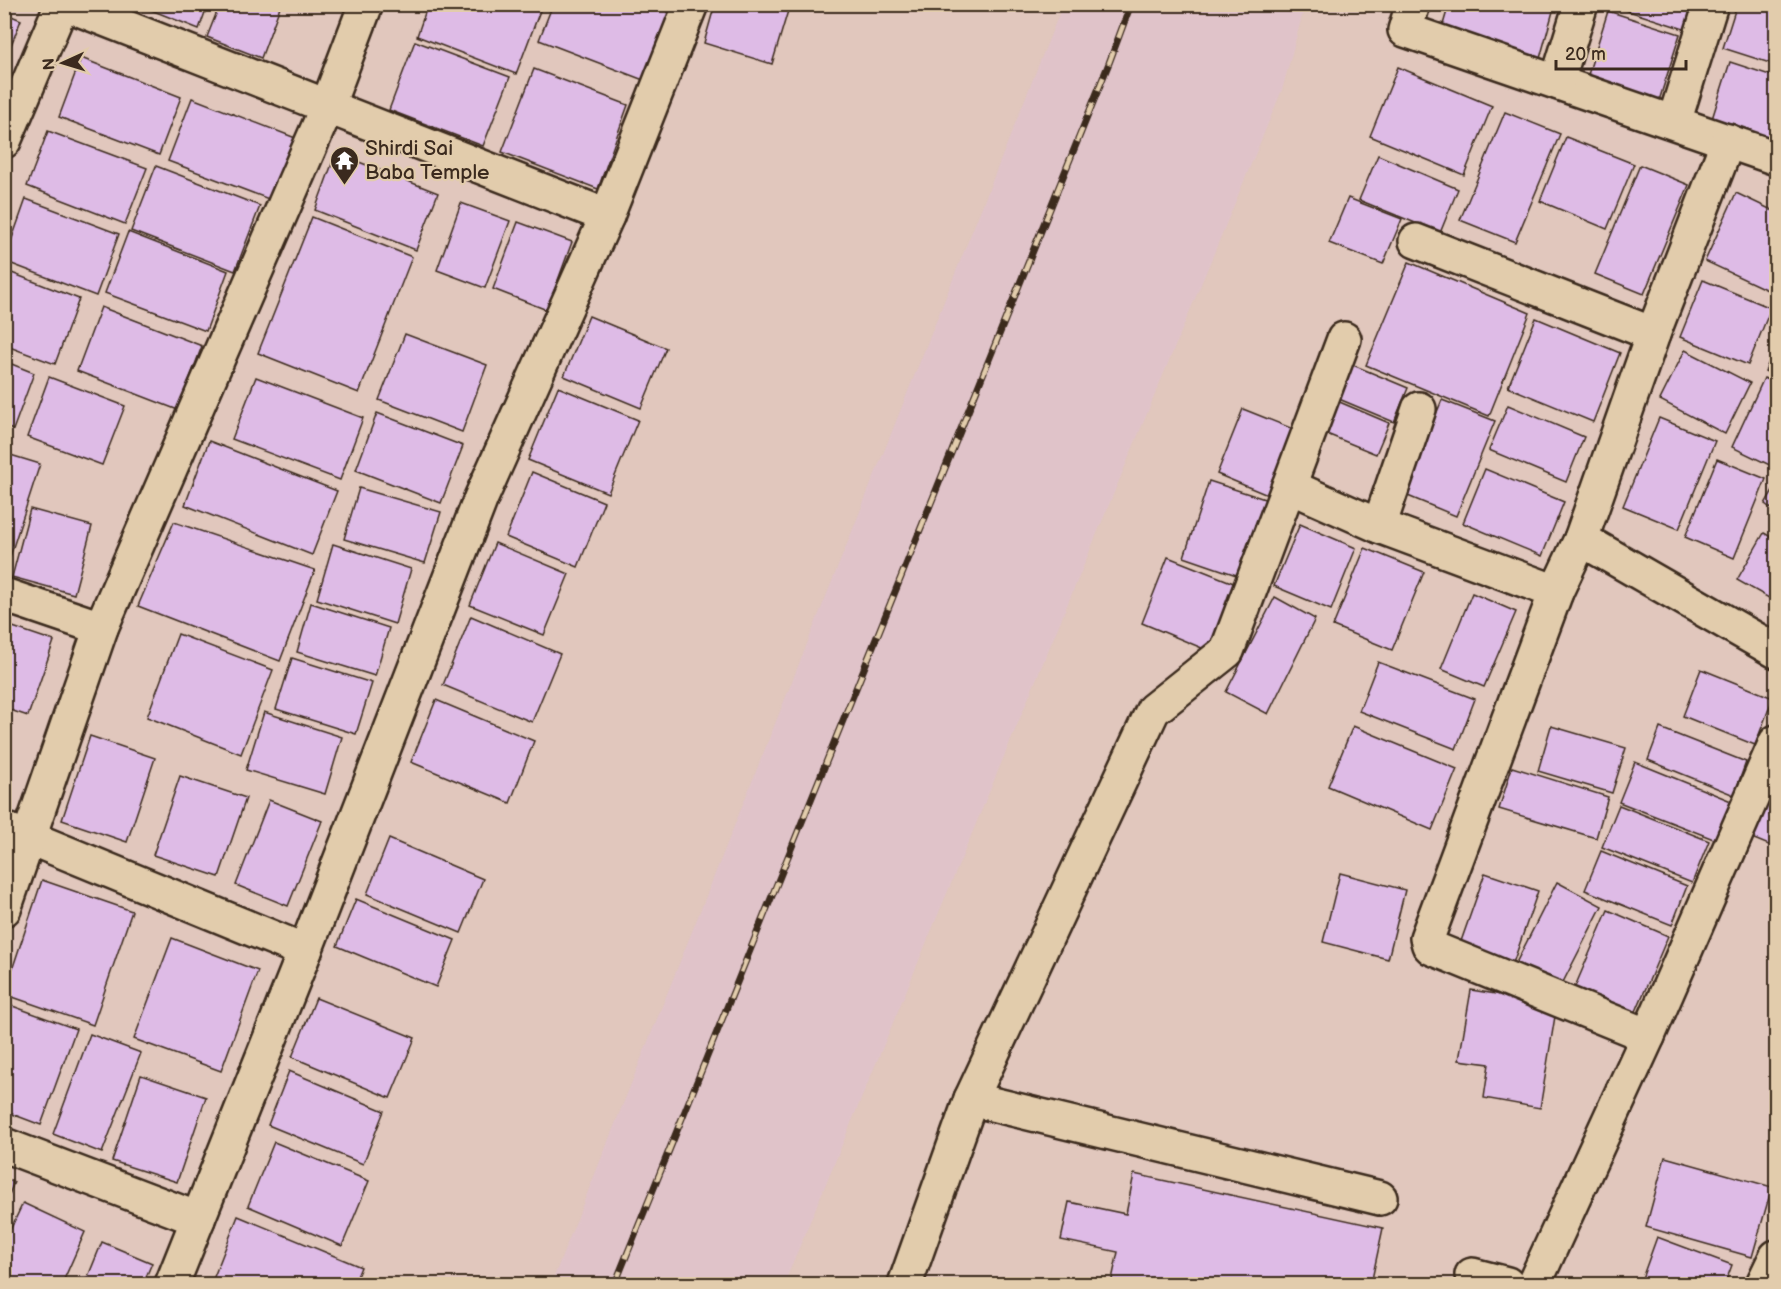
<svg xmlns="http://www.w3.org/2000/svg" width="1781" height="1289" viewBox="0 0 1781 1289" font-family="'Balsamiq Sans',sans-serif">
  <style>
    .built { fill: #e0c3c9 }
    .building { fill: #debbe6; stroke: #3b2a1e; stroke-width: 1.5 }
    .lines { fill: none; stroke-linecap: round; stroke-linejoin: round }
    .minor-casing { stroke: #3b2a1e; stroke-width: 38 }
    .minor { stroke: #e2ccac; stroke-width: 33 }
    .rail-casing { stroke: #3b2a1e; stroke-width: 7 }
    .rail { stroke: #e2ccac; stroke-width: 4.5; stroke-dasharray: 14; stroke-linecap: butt }
    .labels { text-anchor: middle; dominant-baseline: central; stroke-width: 4.5; stroke-linejoin: round; paint-order: stroke }
    .poi-label { font-size: 21px; fill: #3b2a1e; stroke: #e2ccac; text-anchor: start }
  </style>
  <rect width="100%" height="100%" fill="#e1c7bd"/>
  <filter id="ink" filterUnits="userSpaceOnUse"><feTurbulence type="fractalNoise" baseFrequency=".0167" numOctaves="2"/><feDisplacementMap in="SourceGraphic" scale="12" xChannelSelector="R" yChannelSelector="G"/><feConvolveMatrix kernelMatrix="1 2 1 2 8 2 1 2 1" color-interpolation-filters="sRGB"/></filter>
  <g filter="url(#ink)">
    <path class="built" d="M1063,4l242,1 -23,85 -498,1194h-233z"/>
    <g class="building">
      <path d="M136,4h72l-9,25z"/>
      <path d="M220,4h61l-20,54 -54,-21z"/>
      <path d="M428,4h105l8,4 -25,66 -99,-38z"/>
      <path d="M553,4h121l-28,77 -107,-41z"/>
      <path d="M715,4h75l-18,60 -68,-21z"/>
      <path d="M1449,4h106l-16,58 -99,-27z"/>
      <path d="M1607,4h88l-8,26z"/>
      <path d="M1737,4h39v61l-53,-17z"/>
      <path d="M1608,11l72,23 -22,70 -72,-23z"/>
      <path d="M4,13l17,7 -17,43z"/>
      <path d="M415,41l95,36 -27,69 -94,-36z"/>
      <path d="M81,58l100,39 -22,58 -100,-38z"/>
      <path d="M1730,62l46,15v66l-65,-21z"/>
      <path d="M1398,67l94,39 -28,69 -94,-39z"/>
      <path d="M534,69l94,36 -30,84 -96,-37z"/>
      <path d="M192,98l106,41 -24,62 -106,-40z"/>
      <path d="M1505,112l55,22 -45,108 -55,-22z"/>
      <path d="M48,131l99,37 -22,56 -98,-38z"/>
      <path d="M1566,137l68,27 -27,65 -67,-28z"/>
      <path d="M336,153l102,40 -22,57 -101,-40z"/>
      <path d="M1378,155l80,34 -18,44 -81,-33z"/>
      <path d="M1640,165l49,20 -45,109 -49,-20z"/>
      <path d="M156,166l104,40 -25,65 -104,-40z"/>
      <path d="M1736,193l40,19v82l-71,-33z"/>
      <path d="M1348,198l54,21 -19,45 -54,-21z"/>
      <path d="M26,199l93,35 -23,62 -92,-35z"/>
      <path d="M461,203l49,18 -25,67 -48,-18z"/>
      <path d="M312,217l100,40 -53,136 -101,-40z"/>
      <path d="M518,222l54,20 -25,68 -54,-21z"/>
      <path d="M128,232l100,39 -22,60 -101,-38z"/>
      <path d="M1409,262l121,51 -41,103 -123,-51z"/>
      <path d="M4,270l75,29 -24,65 -51,-19z"/>
      <path d="M1703,280l68,28 -23,57 -68,-28z"/>
      <path d="M101,307l101,39 -24,64 -101,-39z"/>
      <path d="M589,316l77,32 -25,60 -77,-32z"/>
      <path d="M1536,318l84,35 -27,69 -85,-35z"/>
      <path d="M405,334l82,31 -25,67 -83,-32z"/>
      <path d="M1776,345v31l-11,-5z"/>
      <path d="M1685,350l65,33 -25,51 -65,-34z"/>
      <path d="M4,361l30,12 -21,57 -9,-4z"/>
      <path d="M1353,365l55,23 -14,34 -55,-23z"/>
      <path d="M49,377l76,29 -23,59 -75,-28z"/>
      <path d="M256,377l107,41 -23,62 -108,-41z"/>
      <path d="M1764,378l12,5v85l-44,-21z"/>
      <path d="M558,387l80,33 -30,73 -80,-33z"/>
      <path d="M1330,398l59,25 -13,31 -59,-24z"/>
      <path d="M1442,400l53,21 -39,95 -53,-22z"/>
      <path d="M1508,405l76,32 -18,45 -77,-32z"/>
      <path d="M1243,409l55,22 -28,65 -53,-22z"/>
      <path d="M377,413l86,33 -22,57 -85,-33z"/>
      <path d="M1659,418l56,23 -36,88 -56,-23z"/>
      <path d="M209,441l128,50 -25,64 -127,-50z"/>
      <path d="M4,453l36,11 -34,105h-2z"/>
      <path d="M1717,459l49,20 -32,79 -49,-21z"/>
      <path d="M1485,469l79,33 -22,54 -79,-33z"/>
      <path d="M532,472l72,30 -26,65 -72,-30z"/>
      <path d="M1209,481l65,21 -26,77 -64,-22z"/>
      <path d="M1776,485v27l-11,-8z"/>
      <path d="M359,488l82,24 -16,51 -81,-24z"/>
      <path d="M30,509l62,17 -18,68 -62,-17z"/>
      <path d="M174,522l141,48 -35,91 -142,-55z"/>
      <path d="M1300,524l56,24 -25,62 -57,-24z"/>
      <path d="M1764,533l12,7v62l-39,-22z"/>
      <path d="M495,543l74,31 -25,61 -74,-30z"/>
      <path d="M333,544l78,25 -16,55 -78,-25z"/>
      <path d="M1365,548l59,24 -32,78 -59,-24z"/>
      <path d="M1168,557l68,27 -27,67 -67,-28z"/>
      <path d="M1472,593l44,19 -32,75 -43,-18z"/>
      <path d="M1275,597l40,22 -47,95 -42,-22z"/>
      <path d="M311,603l78,25 -14,48 -78,-24z"/>
      <path d="M471,616l89,38 -28,68 -89,-37z"/>
      <path d="M4,624l50,17 -26,75 -24,-8z"/>
      <path d="M178,634l95,36 -32,84 -94,-37z"/>
      <path d="M292,658l80,25 -16,51 -80,-25z"/>
      <path d="M1378,662l97,37 -19,50 -97,-38z"/>
      <path d="M1701,669l72,29 -18,47 -72,-29z"/>
      <path d="M436,700l98,41 -24,62 -99,-41z"/>
      <path d="M264,712l78,25 -17,57 -79,-24z"/>
      <path d="M1353,726l104,43 -25,61 -104,-44z"/>
      <path d="M1551,726l75,22 -14,45 -74,-22z"/>
      <path d="M1660,728l86,34 -12,33 -86,-35z"/>
      <path d="M90,736l65,22 -28,84 -65,-22z"/>
      <path d="M1635,762l96,39 -15,39 -97,-38z"/>
      <path d="M1512,767l96,30 -12,41 -97,-29z"/>
      <path d="M180,776l66,22 -27,79 -66,-22z"/>
      <path d="M1776,781v67l-29,-12z"/>
      <path d="M269,800l53,21 -34,85 -52,-21z"/>
      <path d="M1619,805l90,36 -17,42 -90,-36z"/>
      <path d="M389,839l94,40 -22,54 -94,-39z"/>
      <path d="M1601,851l86,35 -15,39 -87,-35z"/>
      <path d="M1340,873l65,17 -17,69 -65,-17z"/>
      <path d="M1485,873l53,18 -26,75 -53,-19z"/>
      <path d="M42,880l90,31 -39,114 -89,-31z"/>
      <path d="M1557,882l45,24 -42,82 -45,-23z"/>
      <path d="M356,899l99,41 -19,47 -99,-41z"/>
      <path d="M1608,910l60,26 -34,80 -60,-27z"/>
      <path d="M172,938l86,33 -37,100 -87,-32z"/>
      <path d="M1471,990l86,14 -17,104 -56,-10 5,-34 -30,-4z"/>
      <path d="M316,998l99,40 -25,60 -98,-41z"/>
      <path d="M7,1004l69,25 -35,96 -37,-14v-99z"/>
      <path d="M90,1034l51,19 -39,100 -49,-19z"/>
      <path d="M289,1071l95,40 -21,53 -95,-39z"/>
      <path d="M141,1075l65,22 -29,85 -65,-21z"/>
      <path d="M274,1142l95,39 -27,65 -94,-40z"/>
      <path d="M1665,1157l107,30 -20,70 -106,-30z"/>
      <path d="M1134,1174l249,54 -12,56h-260l7,-32 -57,-12 8,-38 57,12z"/>
      <path d="M4,1178l10,4 -10,25z"/>
      <path d="M23,1203l62,29 -23,52h-58v-41z"/>
      <path d="M238,1216l123,51 -7,17h-136l-6,-2z"/>
      <path d="M1657,1237l75,28 -7,19h-85z"/>
      <path d="M102,1242l50,21 -9,21h-58z"/>
    </g>
    <g class="lines">
      <defs>
        <g id="minor">
          <path d="M66,4l541,212"/>
          <path d="M1413,4l-8,26 371,128"/>
          <path d="M1557,82l24,-78"/>
          <path d="M1674,122l37,-118"/>
          <path d="M4,141l58,-137"/>
          <path d="M1416,241l237,93"/>
          <path d="M1289,486l90,40 177,66"/>
          <path d="M1379,526l40,-117"/>
          <path d="M1581,539l195,112"/>
          <path d="M4,595l97,33"/>
          <path d="M4,829l26,9 275,113"/>
          <path d="M4,909l97,-281 226,-521 39,-103"/>
          <path d="M1648,1036l-216,-88 -3,-3 -2,-7 129,-346 25,-53 72,-205 75,-193"/>
          <path d="M971,1099l409,99"/>
          <path d="M4,1145l194,74"/>
          <path d="M1472,1275l35,9"/>
          <path d="M172,1284l133,-333 176,-453 126,-282 84,-212"/>
          <path d="M905,1284l66,-185 182,-389 74,-59 117,-312"/>
          <path d="M1534,1284l114,-248 128,-294"/>
          <path d="M1763,1284l13,-27"/>
        </g>
      </defs>
      <use href="#minor" class="minor-casing"/>
      <use href="#minor" class="minor"/>
      <defs>
        <path id="rail" d="M615,1284l494,-1221 22,-59"/>
      </defs>
      <use href="#rail" class="rail-casing"/>
      <use href="#rail" class="rail"/>
    </g>
  </g>
  <defs>
    <symbol id="temple-pin" viewBox="-11 -11 22 30"><path d="M0 17L-7.5 6A9.5 9.5 0 1 1 7.5 6Z" fill="#3b2a1e" stroke="#e2ccac"/><path d="M0-6L5-2H3V0L6.5 2.5H4V6H1.5V3h-3V6H-4V2.5H-6.5L-3 0V-2H-5Z" fill="#fff"/></symbol>
  </defs>
  <g fill-rule="evenodd">
    <use href="#temple-pin" x="328" y="144" width="33" height="45"/>
  </g>
  <g class="labels">
    <g class="poi-label">
      <text x="365" y="148">Shirdi Sai<tspan x="365" dy="24">Baba Temple</tspan></text>
    </g>
  </g>
  <rect width="1781" height="1289" fill="none" stroke="#e2ccac" stroke-width="24"/>
  <rect x="12" y="12" width="1757" height="1265" fill="none" stroke="#3b2a1e" stroke-width="2" filter="url(#ink)"/>
  <g transform="translate(63 63) rotate(266)" stroke="#e2ccac" stroke-width="4.5" paint-order="stroke">
  <path d="M0-4.5L10 22L0 15L-10 22Z" fill="#3b2a1e"/>
  <text y="-9" font-size="16" font-weight="bold" text-anchor="middle" fill="#3b2a1e">N</text>
  </g>
  <path d="M1556 60v9h130v-9" fill="none" stroke="#3b2a1e" stroke-width="3"/>
  <text x="1565" y="60" font-size="18" fill="#3b2a1e" stroke="#e2ccac" stroke-width="4.5" paint-order="stroke">20 m</text>
</svg>
